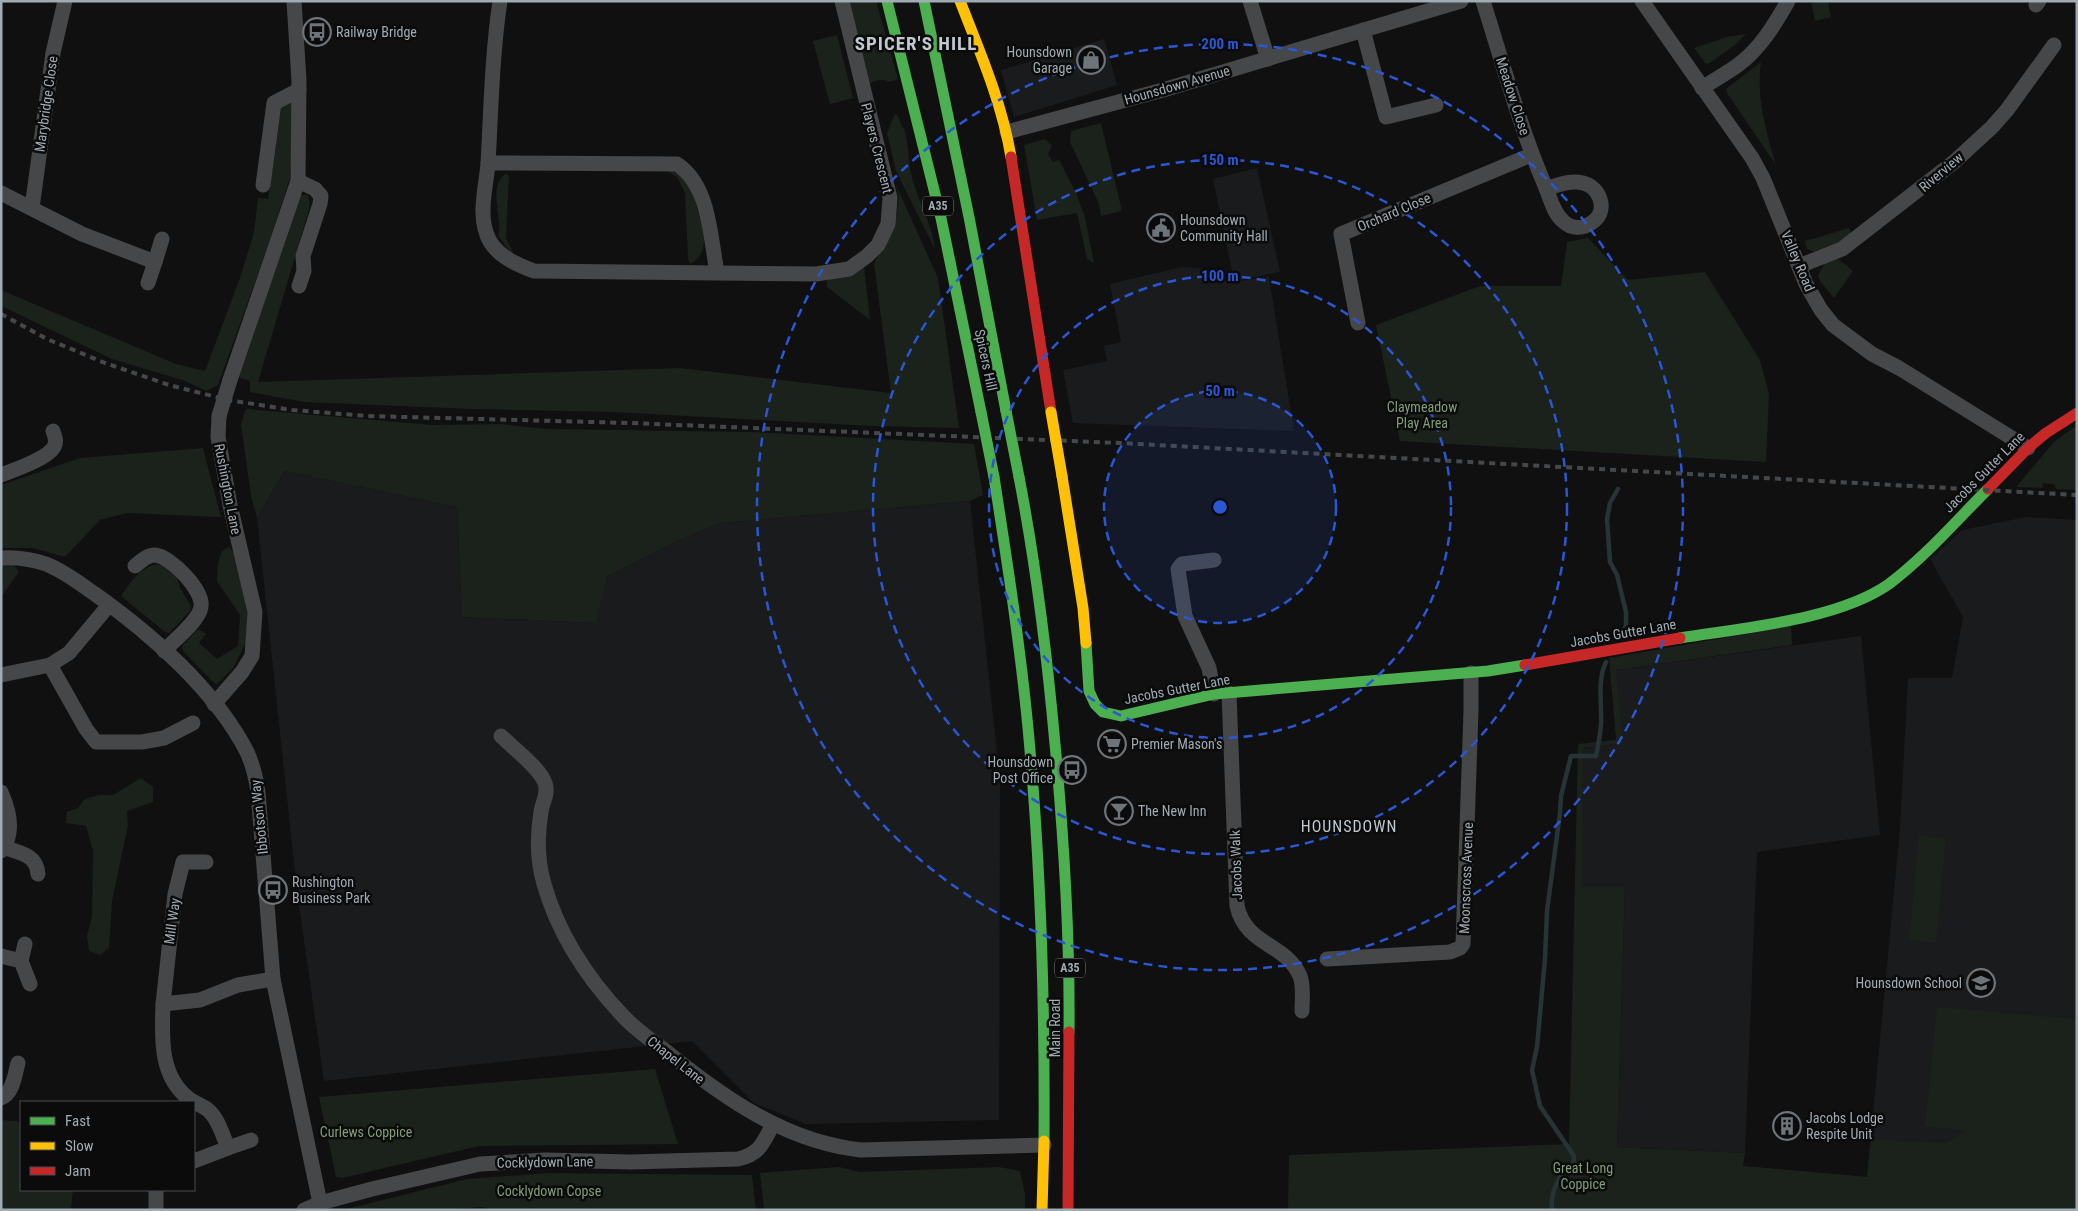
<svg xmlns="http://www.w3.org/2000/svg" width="2078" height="1211" viewBox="0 0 2078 1211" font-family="'Roboto Condensed',sans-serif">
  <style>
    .built { fill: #1a1b1c }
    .green { fill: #1b211b }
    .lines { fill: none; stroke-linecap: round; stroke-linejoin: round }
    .stream { stroke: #273436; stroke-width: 4.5 }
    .street { stroke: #454749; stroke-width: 15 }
    .fast { stroke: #4caf50; stroke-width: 11 }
    .slow { stroke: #ffc107; stroke-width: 11 }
    .jam { stroke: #c62828; stroke-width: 11 }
    .rail { stroke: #45484a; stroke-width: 4; stroke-dasharray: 6 5; stroke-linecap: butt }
    .street-bridge { stroke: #454749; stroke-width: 15 }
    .fast-bridge { stroke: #4caf50; stroke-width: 11 }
    .slow-bridge { stroke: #ffc107; stroke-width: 11 }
    .ring { fill: none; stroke: #2a57d4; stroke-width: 2.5; stroke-dasharray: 9 6 }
    .labels { text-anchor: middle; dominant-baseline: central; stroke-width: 5; stroke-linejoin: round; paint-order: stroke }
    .shield { fill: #0b0b0c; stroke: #737c81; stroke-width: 1 }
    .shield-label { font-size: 12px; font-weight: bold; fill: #a0acb3 }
    .poi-label { font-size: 14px; fill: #a0acb3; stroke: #0b0b0c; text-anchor: start }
    .street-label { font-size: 14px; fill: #a0acb3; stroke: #0b0b0c }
    .park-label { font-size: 14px; fill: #819f76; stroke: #0b0b0c }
    .quarter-label { font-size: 16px; letter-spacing: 1px; fill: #c1c9cf; stroke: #0b0b0c }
    .district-label { font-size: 19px; font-weight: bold; letter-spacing: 1px; fill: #c1c9cf; stroke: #0b0b0c }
    .centre { fill: #2a57d4; stroke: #0b0b0c; stroke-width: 2.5 }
    .ring-label { font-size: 15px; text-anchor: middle; font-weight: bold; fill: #2a57d4; stroke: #0b0b0c; stroke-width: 5; stroke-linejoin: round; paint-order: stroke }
  </style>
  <rect width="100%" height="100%" fill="#101011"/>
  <g class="built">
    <path d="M1104,39l13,46 -103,32 -13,-47z"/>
    <path d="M1257,168l23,104 -46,9 -21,-102z"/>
    <path d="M1182,267l48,4 2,11 37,-5 25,154 -221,-8 -10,-53 44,-9 -3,-15 17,-4 -11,-58z"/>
    <path d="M285,471l172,36 5,110 133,6 13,-47 69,-35 43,-18 250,-22 30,280 -1,339 -193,4 -52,-21 -62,-62 -368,40 -27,-190 -40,-373z"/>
    <path d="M2026,517l51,3v690h-462l127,-44 125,11 33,-349 8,-150h44l11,-61 -33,-58 32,-29z"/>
    <path d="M1861,636l19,199 -123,17 -12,301 -128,-6 8,-260h-44l2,-139 39,-5 -6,-73z"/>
  </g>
  <g class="green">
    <path d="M848,1h28l22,78 -9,3c-7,-4 -13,-2 -20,2z"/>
    <path d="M1811,1h17l3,16 -16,4z"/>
    <path d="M1746,34l-11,11 -25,18 -4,1 -12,-16 33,-11z"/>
    <path d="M837,35l16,63 -23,6 -17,-63z"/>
    <path d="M1761,62c-5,36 5,69 15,103l-49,-72 -1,-4z"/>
    <path d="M290,101l5,3 -5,74 -23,71 -49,136 -11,6 -22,-10 -73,-22 -111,-53v-16l175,74 29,7 36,-96 13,-43 4,-34 10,1 13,-92z"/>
    <path d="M895,114l3,2 4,11 2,1c5,17 4,34 8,50 7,25 20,46 23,71l-39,-78 -9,-38z"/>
    <path d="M1101,123l21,88 -21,5 -2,-12 -29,-62 1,-11z"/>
    <path d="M1045,139l7,7 -4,8 5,8 6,-2 17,33 9,24 9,46 -7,-4 -10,-46 -40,7 -13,-75z"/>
    <path d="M668,169c8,3 19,8 23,16 3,6 4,16 6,23 6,19 15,45 -7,56l-2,-5 -3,-66 -8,-16 -10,-6z"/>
    <path d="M507,173l2,4 -3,61 7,14 -2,1 -13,-17c6,-12 -12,-52 9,-63z"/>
    <path d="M896,185l42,93 21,150 -88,-2 -256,-14 -143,-3 -168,-7 -54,-10v-11l-11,-3 2,-15 59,-168h8l2,11 -52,176 422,-14 211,25 -17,-129 22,-46 3,-20z"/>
    <path d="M1849,228l2,5c-8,10 -24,14 -36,19l-8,-3 -2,-8z"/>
    <path d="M1588,238l40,42 77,-8 55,88 9,34 -3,68 -366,-21 -24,-116 104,-39h81l6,-44z"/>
    <path d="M1837,258l16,13 -19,27 -14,-17 -2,-6 7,-12z"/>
    <path d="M864,266l6,54 -43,-33v-7z"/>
    <path d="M246,409l186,16 68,-1 45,5 208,3 221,12 9,51 -13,6 -250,22 -43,18 -69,35 -12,47 -134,-6 -5,-110 -172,-36 -28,47 -6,-22 -10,-72z"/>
    <path d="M2077,425v65l-21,-1 -2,-5 -11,-1 -1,5 -26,-1 38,-45z"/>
    <path d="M203,448l18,69 -94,-4 -27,7 -35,37 -32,-9h-32v-63l79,-27z"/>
    <path d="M229,547l6,7 10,44 5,36 -17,34 -17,17 -33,-34 -1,-5 16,-17 8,5 -7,9 18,16 21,-13 2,-31 -23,-34 1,-18 4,-12z"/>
    <path d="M1,564h12l6,8 -18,25z"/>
    <path d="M157,564l9,3 11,10 3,11 11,18 -1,5 -21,22 -4,-1 -44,-36c9,-13 19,-29 36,-32z"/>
    <path d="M1791,626l1,19 -176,25 7,73 -40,5 -1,139h43l-8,260 128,6 -2,13 124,11 4,-38 74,4 22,-12 -42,-5 12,-119 140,12v191h-789l1,-55 280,-11 9,-400 38,-4 -7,-82z"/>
    <path d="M141,778l12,9v15l-26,9 1,14 -16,76 -3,47 -9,7 -11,-4 -2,-15 5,-20 1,-65 -7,-25 -20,-3 1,-11 11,-4 7,-9 14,-4h14z"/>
    <path d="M1919,835l27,3 -10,105 -27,-3z"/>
    <path d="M655,1069l23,75 -199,2 -137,32 -6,-1 -17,-80z"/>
    <path d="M1,1120l16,1 4,4v65h52l-2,20h-70z"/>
    <path d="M839,1167l21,5 139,-5 21,4 5,23v16h-261l-4,-37z"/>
    <path d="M549,1173l203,2 4,35h-261l-13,-3 -41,3h-99l125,-31z"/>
  </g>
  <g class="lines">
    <g class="stream">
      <path d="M1618,489l-8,14 -3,16 3,43 7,13 9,37v14l-6,10"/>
      <path d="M1552,1210c-2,-16 6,-37 21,-44l1,-10 -34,-50 -8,-36 5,-23 8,-88 2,-48 13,-98 1,-17 10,-40h25c2,-10 4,-21 5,-31 1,-21 -4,-45 5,-63"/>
    </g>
    <g class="street">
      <path d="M500,1c-8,54 -9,109 -12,163 -2,22 -9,47 -2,68 6,22 29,32 48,39l282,3 33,-5 18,-13 11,-11 10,-21 2,-26 -48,-197"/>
      <path d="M1250,1l18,58"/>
      <path d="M1483,1c20,63 37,127 63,187 4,10 8,26 17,33 9,9 21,8 31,0 14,-11 6,-34 -11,-38 -13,-3 -25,2 -37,6"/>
      <path d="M1642,1l110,157 11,20 43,106 15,26 12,15 39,29 27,14 129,80"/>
      <path d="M2036,5l3,-4"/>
      <path d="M1363,30l23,87 50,-12"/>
      <path d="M1702,88c12,-8 25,-15 36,-23 22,-16 37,-41 50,-64"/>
      <path d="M1007,132l156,-42 298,-89"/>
      <path d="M488,163l189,1c33,22 33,73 40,108"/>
      <path d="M298,181l17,8 6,7 -1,8 -17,52 1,15 -5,15"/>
      <path d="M263,185l11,-82 25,-13"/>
      <path d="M1,193l81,41 73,28 -7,21"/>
      <path d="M32,208l21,-155 12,-52"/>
      <path d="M155,262l7,-23"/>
      <path d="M1799,266l43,-17 112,-87 38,-35 15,-17 47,-65"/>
      <path d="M1358,323l-17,-89 190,-79"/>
      <path d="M230,380l68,-199 1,-100 -5,-80"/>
      <path d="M1,475c13,-5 46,-16 53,-28 3,-6 1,-10 -1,-16"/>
      <path d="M1,558c16,-1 30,1 45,6 18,7 33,19 49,30 56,40 120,96 152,158 6,13 9,26 11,40l15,187 47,224"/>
      <path d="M1214,560l-32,4 -4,5 7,47 24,52 5,26"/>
      <path d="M135,566c6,-5 12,-11 20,-11 15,1 49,35 46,52 -2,14 -27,33 -37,44"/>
      <path d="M50,665l36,64 10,13h46l22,-4 29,-15"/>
      <path d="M1,675l49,-10 19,-12 40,-48"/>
      <path d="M1229,693l8,213c9,40 49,37 63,70 4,10 2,24 2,35"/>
      <path d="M214,704l28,-32 10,-16 3,-44 -25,-107 -12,-68 1,-21"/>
      <path d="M501,736c12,12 39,32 44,47 4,10 -3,20 -4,29 -4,24 -4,48 3,72 14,49 44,95 79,132 13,14 29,25 44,36 57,46 119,90 194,98l183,-5"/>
      <path d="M1,792c8,18 14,42 0,59"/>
      <path d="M4,847c17,7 32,7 34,27"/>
      <path d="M206,862h-23l-8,32 -12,110 37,-4 38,-15 35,-6"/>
      <path d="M1,956l20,5 9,23"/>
      <path d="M1327,959l123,-7 10,-4 3,-4 8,-233v-38"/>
      <path d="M21,961l4,-17"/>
      <path d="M163,1004c-1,32 -4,71 25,94 6,5 14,7 20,12 10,8 15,26 20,38l-34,13"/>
      <path d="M1,1098c12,-4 14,-24 17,-35"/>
      <path d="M228,1148l23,-8"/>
      <path d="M156,1190v20"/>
      <path d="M304,1210l16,-7 52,-14 108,-25 65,-4 86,2 107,-3c22,-5 25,-16 35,-35"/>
    </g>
    <g class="fast">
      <path d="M887,1l54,217 40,194"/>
      <path d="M924,1l45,216 37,194"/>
      <path d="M994,477c13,84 26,167 34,251 13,137 17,275 16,413"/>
      <path d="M1019,477c17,88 28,178 36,267 9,96 15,191 14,288"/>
      <path d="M1680,638c62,-10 158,-18 209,-54 36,-27 67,-63 99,-95"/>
      <path d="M1086,643l3,48 6,13 8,8 18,4 93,-22 274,-23 37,-6"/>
    </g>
    <g class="slow">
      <path d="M960,1c20,51 42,102 51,156"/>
      <path d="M1062,476l21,132 3,35"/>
      <path d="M1042,1210l2,-69"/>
    </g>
    <g class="jam">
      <path d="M1011,157l40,255"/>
      <path d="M1988,489l40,-41 18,-15 31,-20"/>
      <path d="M1525,665l155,-27"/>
      <path d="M1068,1210l1,-178"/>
    </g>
    <path class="rail" d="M1,314l46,25 58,24 64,22 59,15 64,10 76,6 262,7 490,20 957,52"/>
    <path class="street-bridge" d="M219,416l11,-36"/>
    <g class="fast-bridge">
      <path d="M1006,411l13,66"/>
      <path d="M981,412l13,65"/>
    </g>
    <path class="slow-bridge" d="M1051,412l11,64"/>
  </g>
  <circle cx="1220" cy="507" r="116" fill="#2a57d4" fill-opacity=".12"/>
  <g class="ring">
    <circle cx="1220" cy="507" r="116"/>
    <circle cx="1220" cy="507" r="231"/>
    <circle cx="1220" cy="507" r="347"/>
    <circle cx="1220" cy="507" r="463"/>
  </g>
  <defs>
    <symbol id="bus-ring" viewBox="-11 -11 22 22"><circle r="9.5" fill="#0b0b0c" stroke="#6e757a" stroke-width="1.5"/><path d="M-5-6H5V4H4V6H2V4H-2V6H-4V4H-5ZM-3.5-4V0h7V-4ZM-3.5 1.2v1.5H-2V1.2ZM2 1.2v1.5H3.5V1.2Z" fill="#6e757a"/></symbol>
    <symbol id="shop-ring" viewBox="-11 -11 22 22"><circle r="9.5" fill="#0b0b0c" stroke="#6e757a" stroke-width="1.5"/><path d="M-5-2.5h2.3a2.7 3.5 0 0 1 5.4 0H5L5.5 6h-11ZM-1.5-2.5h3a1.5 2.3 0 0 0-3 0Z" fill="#6e757a"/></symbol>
    <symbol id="civic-ring" viewBox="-11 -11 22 22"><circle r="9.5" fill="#0b0b0c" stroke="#6e757a" stroke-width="1.5"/><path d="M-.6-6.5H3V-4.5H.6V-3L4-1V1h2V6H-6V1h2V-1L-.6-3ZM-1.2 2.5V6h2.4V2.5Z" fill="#6e757a"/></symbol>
    <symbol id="supermarket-ring" viewBox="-11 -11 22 22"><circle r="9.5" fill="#0b0b0c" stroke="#6e757a" stroke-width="1.5"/><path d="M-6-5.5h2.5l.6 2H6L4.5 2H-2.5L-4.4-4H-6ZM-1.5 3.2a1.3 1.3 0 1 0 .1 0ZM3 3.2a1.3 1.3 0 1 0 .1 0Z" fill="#6e757a"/></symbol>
    <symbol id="bar-ring" viewBox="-11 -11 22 22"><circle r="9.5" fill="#0b0b0c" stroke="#6e757a" stroke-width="1.5"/><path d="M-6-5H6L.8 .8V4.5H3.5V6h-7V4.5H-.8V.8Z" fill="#6e757a"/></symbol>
    <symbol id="school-ring" viewBox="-11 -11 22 22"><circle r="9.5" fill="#0b0b0c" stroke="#6e757a" stroke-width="1.5"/><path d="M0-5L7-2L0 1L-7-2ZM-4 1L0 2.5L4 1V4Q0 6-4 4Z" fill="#6e757a"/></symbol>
    <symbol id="building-ring" viewBox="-11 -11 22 22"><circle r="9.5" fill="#0b0b0c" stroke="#6e757a" stroke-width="1.5"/><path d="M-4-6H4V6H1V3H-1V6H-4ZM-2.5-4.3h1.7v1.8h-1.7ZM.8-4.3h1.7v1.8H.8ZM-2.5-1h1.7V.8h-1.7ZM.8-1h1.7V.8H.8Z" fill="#6e757a"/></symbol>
  </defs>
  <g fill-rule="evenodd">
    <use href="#bus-ring" x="301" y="16" width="32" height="32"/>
    <use href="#shop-ring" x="1075" y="44" width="32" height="32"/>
    <use href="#civic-ring" x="1145" y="212" width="32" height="32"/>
    <use href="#supermarket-ring" x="1096" y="728" width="32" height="32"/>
    <use href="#bus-ring" x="1056" y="754" width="32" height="32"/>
    <use href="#bar-ring" x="1103" y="795" width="32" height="32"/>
    <use href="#bus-ring" x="257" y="874" width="32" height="32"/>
    <use href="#school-ring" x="1965" y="967" width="32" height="32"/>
    <use href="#building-ring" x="1771" y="1110" width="32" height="32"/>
  </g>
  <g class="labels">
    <g class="shield">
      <rect x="923" y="196.5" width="30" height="19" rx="4"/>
      <rect x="1055" y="958.5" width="30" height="19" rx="4"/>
    </g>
    <g class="shield-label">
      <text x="938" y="206">A35</text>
      <text x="1070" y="968">A35</text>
    </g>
    <g class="poi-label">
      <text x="336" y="32">Railway Bridge</text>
      <text x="1072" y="52" text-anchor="end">Hounsdown<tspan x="1072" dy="16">Garage</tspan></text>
      <text x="1180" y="220">Hounsdown<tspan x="1180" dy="16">Community Hall</tspan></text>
      <text x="1131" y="744">Premier Mason's</text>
      <text x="1053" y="762" text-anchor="end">Hounsdown<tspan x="1053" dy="16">Post Office</tspan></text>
      <text x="1138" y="811">The New Inn</text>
      <text x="292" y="882">Rushington<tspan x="292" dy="16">Business Park</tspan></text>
      <text x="1962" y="983" text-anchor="end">Hounsdown School</text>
      <text x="1806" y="1118">Jacobs Lodge<tspan x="1806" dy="16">Respite Unit</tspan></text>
    </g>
    <g class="street-label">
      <text transform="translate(1177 85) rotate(-16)">Hounsdown Avenue</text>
      <text transform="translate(1513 96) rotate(72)">Meadow Close</text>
      <text transform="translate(46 104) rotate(-82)">Marybridge Close</text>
      <text transform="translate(877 148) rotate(76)">Players Crescent</text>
      <text transform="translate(1941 172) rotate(-40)">Riverview</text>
      <text transform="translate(1394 212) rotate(-23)">Orchard Close</text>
      <text transform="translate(1798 261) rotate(67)">Valley Road</text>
      <text transform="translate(986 360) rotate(78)">Spicers Hill</text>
      <text transform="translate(1984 472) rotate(-45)">Jacobs Gutter Lane</text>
      <text transform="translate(228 489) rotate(79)">Rushington Lane</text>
      <text transform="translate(1623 633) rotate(-10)">Jacobs Gutter Lane</text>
      <text transform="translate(1177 689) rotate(-11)">Jacobs Gutter Lane</text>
      <text transform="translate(259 817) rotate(-96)">Ibbotson Way</text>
      <text transform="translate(1236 865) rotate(-92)">Jacobs Walk</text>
      <text transform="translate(1466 878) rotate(-88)">Moonscross Avenue</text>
      <text transform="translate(172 921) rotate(-82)">Mill Way</text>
      <text transform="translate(1055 1028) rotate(-90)">Main Road</text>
      <text transform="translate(676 1060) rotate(38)">Chapel Lane</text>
      <text transform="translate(545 1162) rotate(-1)">Cocklydown Lane</text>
    </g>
    <g class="park-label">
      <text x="1422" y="407">Claymeadow<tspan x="1422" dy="16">Play Area</tspan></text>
      <text x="366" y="1132">Curlews Coppice</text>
      <text x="1583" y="1168">Great Long<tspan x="1583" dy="16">Coppice</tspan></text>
      <text x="549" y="1191">Cocklydown Copse</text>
    </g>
    <g class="quarter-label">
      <text x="1349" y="826">HOUNSDOWN</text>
    </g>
    <g class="district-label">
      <text x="916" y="43">SPICER'S HILL</text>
    </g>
  </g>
  <circle cx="1220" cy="507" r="8" class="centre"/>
  <g class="ring-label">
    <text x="1220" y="49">200 m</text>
    <text x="1220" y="165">150 m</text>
    <text x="1220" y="281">100 m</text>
    <text x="1220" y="396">50 m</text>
  </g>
  <rect width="2078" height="1211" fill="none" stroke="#a0acb3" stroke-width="5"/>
  <rect x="20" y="1101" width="175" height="90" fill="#0b0b0c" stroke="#474b4f"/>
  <rect x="30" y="1117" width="25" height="8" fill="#4caf50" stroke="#474b4f"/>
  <text x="65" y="1126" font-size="15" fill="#a0acb3">Fast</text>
  <rect x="30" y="1142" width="25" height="8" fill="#ffc107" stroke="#474b4f"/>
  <text x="65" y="1151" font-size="15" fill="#a0acb3">Slow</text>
  <rect x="30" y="1167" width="25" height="8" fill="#c62828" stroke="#474b4f"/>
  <text x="65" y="1176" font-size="15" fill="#a0acb3">Jam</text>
</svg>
